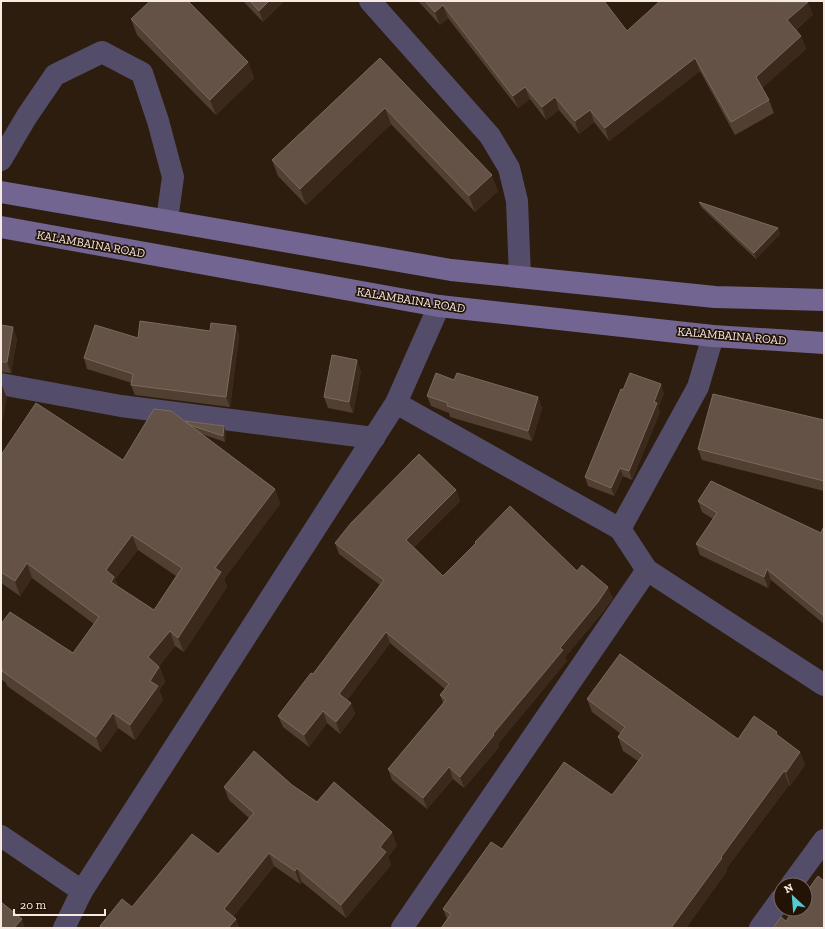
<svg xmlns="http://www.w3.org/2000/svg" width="825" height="929" viewBox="0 0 825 929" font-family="'Zilla Slab',serif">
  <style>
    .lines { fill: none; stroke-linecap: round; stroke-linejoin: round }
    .minor { stroke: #544d69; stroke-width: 22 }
    .secondary { stroke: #726592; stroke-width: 22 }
    .wall { fill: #514032; fill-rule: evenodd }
    .shaded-wall { fill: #3b2a1c }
    .building { fill: #635245; stroke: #7a6a5d; fill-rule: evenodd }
    .labels { text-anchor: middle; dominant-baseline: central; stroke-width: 3.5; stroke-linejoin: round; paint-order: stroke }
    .street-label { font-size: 12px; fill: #f6eae1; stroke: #231306 }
  </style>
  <rect width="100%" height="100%" fill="#2d1d0f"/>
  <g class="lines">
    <g class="minor">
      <path d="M370,1l120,135 19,32 8,33 3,76"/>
      <path d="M1,160l26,-44 28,-41 47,-23 40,21 16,48 15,56 -6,43"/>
      <path d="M1,384l120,22 253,32"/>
      <path d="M396,403l224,126 27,41 177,115"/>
      <path d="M620,529l78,-142 15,-51"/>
      <path d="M1,836l81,55"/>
      <path d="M791,885l33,-45"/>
      <path d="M64,928l18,-37 314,-488 43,-97"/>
      <path d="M402,928l245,-358"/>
      <path d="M760,928l21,-29"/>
    </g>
    <g class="secondary">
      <path d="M1,192l450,78 264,27 109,3"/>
      <path d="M1,227l438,79 274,30 111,7"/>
    </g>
  </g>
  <g class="wall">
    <path d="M243,1h41l-21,21z"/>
    <path d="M418,1h186l23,30 186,-17 -17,16 5,6 5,13 -44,39 7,12 5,13 -39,22 -35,-64 -91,70 -15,-19 -15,12 -20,-24 -13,10 -16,-21 -12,9 -70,-90 -8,7z"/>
    <path d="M131,19l117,43 6,16 -38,37 -79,-80z"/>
    <path d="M380,58l118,133 -23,21 -84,-88 -85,81 -28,-29 -6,-16z"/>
    <path d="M699,202l79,26 2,6 -24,25 -55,-52z"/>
    <path d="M1,325l16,13 -6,35 -10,-1z"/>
    <path d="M236,326l3,10 -9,71 -95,-12 -4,-10 1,-2 -45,-14 -3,-11 54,-20 72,-7z"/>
    <path d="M361,371l-8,42 -25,-5 -4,-11z"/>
    <path d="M454,380l84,17 4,11 -10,33 -82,-24 -1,-4 -18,-7 -4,-10z"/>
    <path d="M623,390l41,3 -6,15 2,4 -28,68 -9,-4 -9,20 -26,-10 -3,-9z"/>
    <path d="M824,420v71l-122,-31 -4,-11z"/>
    <path d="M185,421l39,5 2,6 -1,10 -23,-8 73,55 5,15 -56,75 3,8 -43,65 -9,-6 -16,20 6,16 -6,8 4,10 -28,40 -17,-12 -17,24 -94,-66 -1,-3 -5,-4v-55l72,29 21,-29 -62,-46 -12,18 -19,-13v-128l122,5zM138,550l38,26 -22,34 -36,-23 -3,-8z"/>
    <path d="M456,490l4,11 -46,46 29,29 33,-32 -1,-2 102,29 36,27 -11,15 -37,44 2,4 -69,83 1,3 -35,41 -11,-9 -26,30 -35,-29 -4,-11 55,-66 -3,-8 5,-6 -55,-46 -43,57 4,3 4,11 -15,20 -13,-11 -18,24 -26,-20 -5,-11 35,-42 67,-89 -41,-31 -4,-11z"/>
    <path d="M698,501l123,32 3,-7v98l-53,-44 -3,8 -68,-33 -4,-11 17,-25 -11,-7z"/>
    <path d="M587,699l151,40 40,-3 22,16 5,13 -15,21 -1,-1 -63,84 1,2 -41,57h-245l6,-9 -4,-10 59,-60 110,-54 26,-34 -15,-10 -5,-14 3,-3 -29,-22z"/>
    <path d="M292,785l25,17 80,43 -9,12 3,8 -45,53 -44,-36 -2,2 -26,-18 -41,51 3,2 3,9h-138l-1,-2 32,-19 86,-53 31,-36 -20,-18 -5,-13z"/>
  </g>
  <g class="shaded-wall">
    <path d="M269,1h15l-21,21 -4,-11z"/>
    <path d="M808,2l5,12 -21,19 -5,-13z"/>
    <path d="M443,5l5,13 -8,7 -5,-13z"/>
    <path d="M801,36l5,13 -46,41 -4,-13z"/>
    <path d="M695,58l5,13 -91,70 -4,-13z"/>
    <path d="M248,62l6,16 -38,37 -6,-15z"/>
    <path d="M525,87l5,12 -12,9 -5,-12z"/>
    <path d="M555,97l4,13 -13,10 -4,-13z"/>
    <path d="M385,108l6,16 -85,81 -6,-16z"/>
    <path d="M590,110l4,12 -15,12 -4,-13z"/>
    <path d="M492,175l6,16 -23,21 -6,-16z"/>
    <path d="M778,228l2,6 -24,25 -2,-6z"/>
    <path d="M236,326l3,10 -9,71 -4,-10z"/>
    <path d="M13,327l4,11 -6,35 -4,-11z"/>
    <path d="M357,360l4,11 -8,42 -4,-11z"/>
    <path d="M1,383l6,15 -6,31z"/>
    <path d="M661,384l3,9 -6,15 2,4 -28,68 -3,-9z"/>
    <path d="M538,397l4,11 -10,33 -4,-10z"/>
    <path d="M224,426l2,6 -1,10 -2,-6z"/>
    <path d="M620,468l3,8 -9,20 -3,-8z"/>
    <path d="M275,489l5,15 -56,75 3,8 -43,65 -6,-14 37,-70z"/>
    <path d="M456,490l4,11 -50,50 -4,-11z"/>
    <path d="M132,535l6,15 -23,29 5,13 -9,-8 -5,-14z"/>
    <path d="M27,563l5,15 -12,18 -5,-15z"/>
    <path d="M767,569l4,11 -3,8 -4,-11z"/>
    <path d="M608,587l5,11 -11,15 -37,44 2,4 -69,83 1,3 -35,41 -4,-11 100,-129z"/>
    <path d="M170,631l5,15 -21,26 -6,-15z"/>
    <path d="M386,632l4,11 -47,62 -4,-11z"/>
    <path d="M159,667l6,15 -6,8 4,10 -28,40 -5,-15 20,-44z"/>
    <path d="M351,703l4,11 -15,20 -4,-12z"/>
    <path d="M323,711l4,12 -18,24 -5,-12z"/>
    <path d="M113,713l5,15 -17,24 -5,-15z"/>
    <path d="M800,752l5,13 -15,21 -4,-14z"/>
    <path d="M449,767l4,12 -26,30 -4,-11z"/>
    <path d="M784,771l5,14 -63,84 1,2 -41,57h-15l50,-71z"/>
    <path d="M392,832l5,13 -9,12 3,8 -45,53 -5,-13 39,-58z"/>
    <path d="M269,853l5,13 -45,56 -5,-13z"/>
    <path d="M297,868l5,14 -2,2 -5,-13z"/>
    <path d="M22,919l3,9h-11z"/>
    <path d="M236,919l3,9h-11z"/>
  </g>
  <g class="building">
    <path d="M150,1h38l60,61 -38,38 -79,-81z"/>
    <path d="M250,1h19l-10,10z"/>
    <path d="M425,1h179l23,30 33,-30 148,1 -21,18 14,16 -45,41 13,23 -38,22 -36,-64 -90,70 -15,-18 -15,11 -20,-24 -13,10 -17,-20 -12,9 -70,-91 -8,7z"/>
    <path d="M380,58l112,117 -23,21 -84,-88 -85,81 -28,-29z"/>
    <path d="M699,202l79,26 -24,25z"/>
    <path d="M140,321l70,10 1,-8 25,3 -10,71 -95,-12 2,-11 -49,-16 11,-33 43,13z"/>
    <path d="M1,325l12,2 -6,35h-6z"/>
    <path d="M332,355l25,5 -8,42 -25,-5z"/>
    <path d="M436,373l18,7 3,-7 81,24 -10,34 -81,-25 1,-3 -21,-7z"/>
    <path d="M630,373l31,11 -7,18 3,1 -28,68 -9,-3 -9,20 -26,-11 36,-88 2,1z"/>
    <path d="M713,394l111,26v61l-126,-32z"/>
    <path d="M36,403l87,57 31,-51 17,2 104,78 -60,79 6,4 -43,66 -8,-7 -22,26 11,10 -9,14 8,5 -28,39 -17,-12 -17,24 -94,-66 1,-1 -2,-2v-44l9,-12 63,41 26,-36 -72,-54 -12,18 -14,-9v-117zM132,535l50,33 -28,42 -43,-28 3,-5 -8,-7z"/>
    <path d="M185,421l39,5 -1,10 -33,-11z"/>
    <path d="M419,454l37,36 -50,50 37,36 33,-33 -1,-1 35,-36 67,65 5,-6 26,22 -10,15 -38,46 3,2 -70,84 1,1 -34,42 -11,-10 -26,31 -35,-29 58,-69 -6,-5 9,-11 -63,-52 -47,62 12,9 -15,19 -13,-11 -19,24 -26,-19 33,-43 2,1 71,-94 -49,-37 16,-20z"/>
    <path d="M711,481l110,52 3,-7v90l-57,-47 -3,8 -68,-33 21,-31 -19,-12z"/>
    <path d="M620,654l118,85 16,-23 23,16 -1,2 24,18 -14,20 -2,-1 -63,86 1,1 -51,70h-230l10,-14 -8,-5 48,-67 11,7 62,-87 48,33 31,-40 -25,-18 7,-10 -38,-28z"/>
    <path d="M254,751l38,34 25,17 17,-20 58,50 -12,15 6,5 -45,53 -44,-37 -2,3 -26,-18 -45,56 12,10 -8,9h-126l-2,-2 22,-27 10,8 60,-73 26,20 36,-41 -30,-26z"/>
    <path d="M818,876l6,5v47h-51l8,-11 5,4 8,-12h11v-15z"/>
    <path d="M1,902l21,17 -8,9h-13z"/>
  </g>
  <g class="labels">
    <g class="street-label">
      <text transform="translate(91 244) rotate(10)">KALAMBAINA ROAD</text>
      <text transform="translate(411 300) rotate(9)">KALAMBAINA ROAD</text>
      <text transform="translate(732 336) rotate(5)">KALAMBAINA ROAD</text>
    </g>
  </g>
  <rect width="825" height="929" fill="none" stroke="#f6eae1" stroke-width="4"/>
  <g transform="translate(793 897) rotate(334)"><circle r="19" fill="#231306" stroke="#77695e"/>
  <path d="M0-3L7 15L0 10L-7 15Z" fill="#51ccd2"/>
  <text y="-6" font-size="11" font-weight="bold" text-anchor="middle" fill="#f6eae1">N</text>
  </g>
  <path d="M14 909v6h91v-6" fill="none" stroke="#f6eae1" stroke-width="2"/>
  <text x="20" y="909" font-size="12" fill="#f6eae1" stroke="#231306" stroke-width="3" paint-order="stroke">20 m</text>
</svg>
